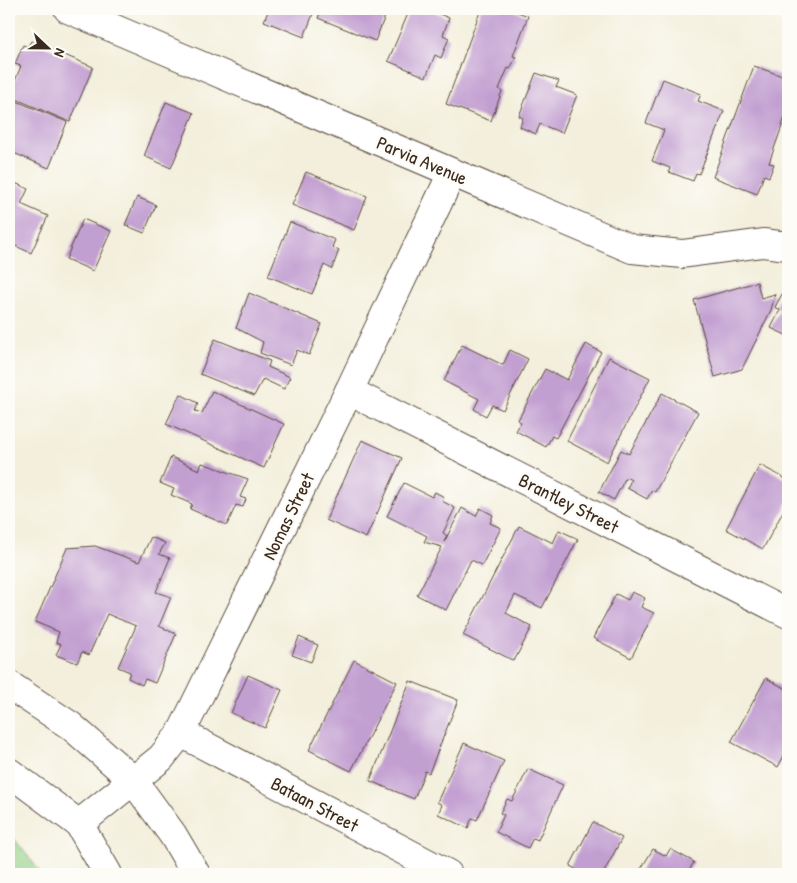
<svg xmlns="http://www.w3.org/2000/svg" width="797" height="883" viewBox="0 0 797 883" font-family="'Patrick Hand',sans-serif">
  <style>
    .green { fill: #91cf85; stroke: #667c52 }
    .building { fill: #c29fd1 }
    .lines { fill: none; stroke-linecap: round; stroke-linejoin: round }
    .minor-casing { stroke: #57483a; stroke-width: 30 }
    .minor { stroke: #fff; stroke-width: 28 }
    .labels { text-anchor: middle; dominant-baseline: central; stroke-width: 5; stroke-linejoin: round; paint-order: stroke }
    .street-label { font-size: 19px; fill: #3b2a1e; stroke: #fdfcf7 }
  </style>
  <rect width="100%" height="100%" fill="#fdfcf7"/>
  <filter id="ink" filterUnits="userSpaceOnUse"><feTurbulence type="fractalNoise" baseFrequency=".02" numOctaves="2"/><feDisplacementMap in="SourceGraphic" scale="10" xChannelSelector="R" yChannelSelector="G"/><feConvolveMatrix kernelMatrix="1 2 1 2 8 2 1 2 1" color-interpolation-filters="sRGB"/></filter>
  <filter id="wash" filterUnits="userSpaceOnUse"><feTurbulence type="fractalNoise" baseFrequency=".0096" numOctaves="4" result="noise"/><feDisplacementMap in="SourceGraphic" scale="20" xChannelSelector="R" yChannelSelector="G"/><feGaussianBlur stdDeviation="1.12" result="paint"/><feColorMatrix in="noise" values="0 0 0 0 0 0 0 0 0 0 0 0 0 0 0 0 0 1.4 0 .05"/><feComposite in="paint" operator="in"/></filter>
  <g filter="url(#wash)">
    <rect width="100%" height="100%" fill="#f3efdc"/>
    <path class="green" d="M9,832l33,42h-33z"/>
    <g id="blocks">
      <g class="building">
        <path d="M269,9h46l-11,28 -40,-16z"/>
        <path d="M322,9h66l-13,32 -57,-23z"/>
        <path d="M410,9h17l22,9 -6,17 6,3 -8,20 -6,-3 -9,22 -38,-16z"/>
        <path d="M481,9h29l18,7 -15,40 3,1 -6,12 -2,-1 -9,21 3,2 -11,30 -45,-17z"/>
        <path d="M31,41l62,26 -23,55 -61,-26 12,-30 -6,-2 8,-19 5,2z"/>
        <path d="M754,66l34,12v31l-19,54 5,1 -5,13 -5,-2 -7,19 -44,-17z"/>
        <path d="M536,73l23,8 -3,6 21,8 -15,38 -22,-9 -4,10 -16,-7 3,-9 -4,-2z"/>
        <path d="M663,79l38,15 -3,7 26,10 -25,63 -3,-1 -3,8 -24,-9 1,-4 -18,-7 12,-31 -18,-7z"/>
        <path d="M9,98l58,24 -18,46 -40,-17z"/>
        <path d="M166,102l28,11 -23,55 -27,-12z"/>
        <path d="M306,172l61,24 -13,34 -62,-25z"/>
        <path d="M9,180l19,9 -7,15 27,12 -17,37 -22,-10z"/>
        <path d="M137,197l19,8 -12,28 -19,-8z"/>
        <path d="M83,219l28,12 -18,40 -27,-12z"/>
        <path d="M290,222l45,18 -3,7 7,3 -7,19 -8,-4 -12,29 -44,-18z"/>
        <path d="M757,282l4,16 14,-4 -4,16 -29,59 -27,8 -21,-77z"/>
        <path d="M786,287l2,2v47l-17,-8 9,-18 -5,-3z"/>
        <path d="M249,293l73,31 -13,31 -12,-5 -6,15 -31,-12 3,-11 -27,-14z"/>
        <path d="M215,339l55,22 -2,6 22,10 -6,12 -21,-10 -9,17 -54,-22z"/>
        <path d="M586,344l15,8 -45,86 -4,-2 -6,11 -30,-16 5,-9 -3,-2 27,-51 22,11z"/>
        <path d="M462,345l41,20 7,-15 18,9 -25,51 -11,-5 -6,11 -12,-7 5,-10 -35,-18z"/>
        <path d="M609,357l41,21 -43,84 -40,-21z"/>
        <path d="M212,391l72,33 -20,44 -98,-44 14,-30 18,9 -3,8 7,2z"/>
        <path d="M662,393l36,19 -43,80 -3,-2 -5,9 -20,-11 4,-8 -5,-3 -12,23 -15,-8 22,-42 8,4z"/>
        <path d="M362,440l40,18 -36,80 -40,-18z"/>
        <path d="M171,457l28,13 3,-7 46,16 -8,18 6,2 -3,8 -7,-2 -9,20 -37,-16 2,-5 -21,-9 3,-6 -14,-6z"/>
        <path d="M760,465l28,15v22l-25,47 -37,-20z"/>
        <path d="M404,483l28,14 3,-5 9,5 -2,4 13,7 -12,25 4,3 -3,6 18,-34 14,8 4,-8 13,7 -3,8 11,5 -19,37 -11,-5 -25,50 -29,-15 25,-48 -18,-5 3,-6 -40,-20z"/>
        <path d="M519,526l34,17 6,-13 19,9 -36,69 -27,-13 -9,18 26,14 -18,34 -51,-26z"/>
        <path d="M151,537l14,6 -6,11 11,4 -14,34 15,5 -12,29 17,8 -21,49 -10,-4 -3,6 -14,-7 2,-6 -12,-5 18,-41 -29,-12 -18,41 -7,-3 -5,11 -21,-8 5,-11 -5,-2 3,-10 -24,-10 32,-74 28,-2 44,16z"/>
        <path d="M632,592l13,6 -4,9 13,6 -23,45 -38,-20 23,-44 12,6z"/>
        <path d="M299,637l19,8 -7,17 -19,-7z"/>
        <path d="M354,660l43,22 -46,89 -42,-21z"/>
        <path d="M248,675l34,15 -17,38 -34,-15z"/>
        <path d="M766,678l22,12v58l-10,19 -47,-25z"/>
        <path d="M410,681l48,19 -29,73 -4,-2 -11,28 -44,-18z"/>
        <path d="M464,743l40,18 -27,59 -5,-2 -4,10 -30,-14 4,-9 -5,-3z"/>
        <path d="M528,769l35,16 -25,55 -5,-2 -5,10 -32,-16 8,-17 -4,-2 7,-14 5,2z"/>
        <path d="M593,822l29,16 -19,36h-18l-15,-8z"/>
        <path d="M653,849l13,7 4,-7 24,13 -7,12h-49z"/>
      </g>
    </g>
  </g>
  <g filter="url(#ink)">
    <use href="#blocks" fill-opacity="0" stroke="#57483a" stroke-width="1"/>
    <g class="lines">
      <defs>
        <g id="minor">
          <path d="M68,9l564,240 50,5 81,-11 25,3"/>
          <path d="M349,391l439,223"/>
          <path d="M9,685l62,41 62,54 40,55 23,39"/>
          <path d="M181,733l267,141"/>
          <path d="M9,772l70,52 29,50"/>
          <path d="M79,824l82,-66 20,-25 168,-342 103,-218"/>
        </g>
      </defs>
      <use href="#minor" class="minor-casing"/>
      <use href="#minor" class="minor"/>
    </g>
  </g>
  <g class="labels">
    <g class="street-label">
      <text transform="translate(422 160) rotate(23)">Parvia Avenue</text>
      <text transform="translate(569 503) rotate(27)">Brantley Street</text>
      <text transform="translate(288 516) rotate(-64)">Nomas Street</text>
      <text transform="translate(315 804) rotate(28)">Bataan Street</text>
    </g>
  </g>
  <rect width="797" height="883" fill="none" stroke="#fdfcf7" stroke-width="30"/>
  <g transform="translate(48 48) rotate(112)" stroke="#fdfcf7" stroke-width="4" paint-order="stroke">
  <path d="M0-4L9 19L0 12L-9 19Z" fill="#3b2a1e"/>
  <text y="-8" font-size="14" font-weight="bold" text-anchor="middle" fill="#3b2a1e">N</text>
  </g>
</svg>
